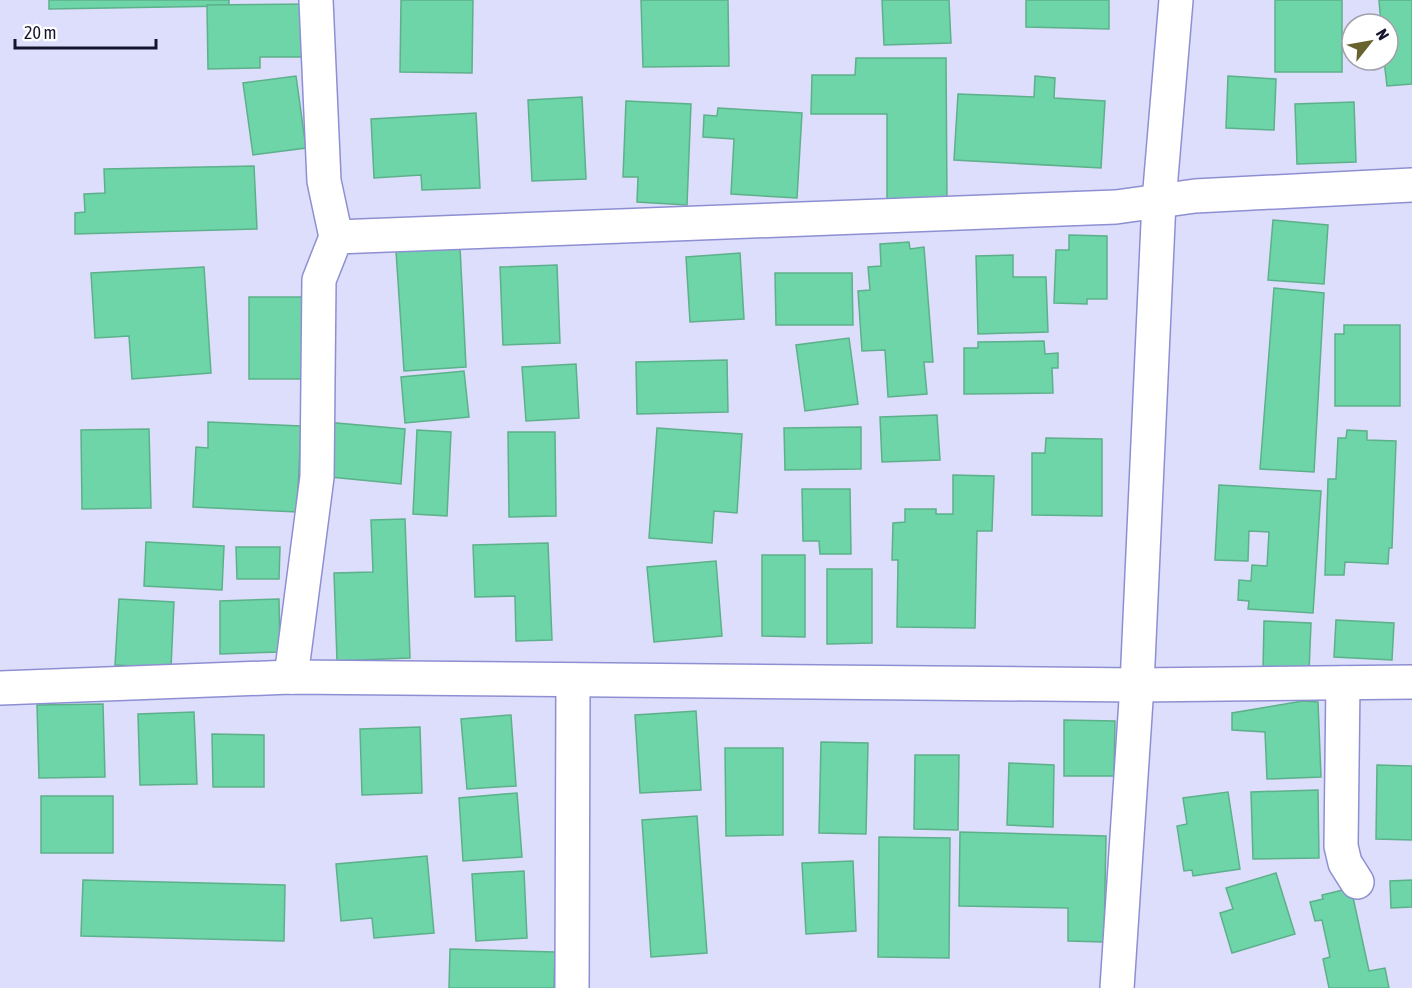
<svg xmlns="http://www.w3.org/2000/svg" width="1412" height="988" viewBox="0 0 1412 988" font-family="'Asap Condensed',sans-serif">
  <style>
    .building { fill: #6dd5a7; stroke: #5db08b; stroke-width: 1.5 }
    .lines { fill: none; stroke-linecap: round; stroke-linejoin: round }
    .minor-casing { stroke: #8e8fd2; stroke-width: 36 }
    .minor { stroke: #fff; stroke-width: 33 }
  </style>
  <rect width="100%" height="100%" fill="#dcdefb"/>
  <g class="building">
    <path d="M49,0h180v6l-180,3z"/>
    <path d="M401,0h72l-1,73 -72,-1z"/>
    <path d="M641,0h87l1,66 -86,1z"/>
    <path d="M882,0h67l2,43 -67,2z"/>
    <path d="M1026,0h83v29l-83,-2z"/>
    <rect x="1275" y="0" width="67" height="72"/>
    <path d="M1379,0h33v84l-25,2 -3,-26h4v-36h-7z"/>
    <path d="M314,4l1,53h-55v11l-52,1 -1,-64z"/>
    <path d="M856,58h90l1,142h-60v-86h-76l1,-39h43z"/>
    <path d="M296,76l10,72 -53,7 -10,-72z"/>
    <path d="M1035,76l20,2 -1,20 51,3 -4,67 -147,-8 4,-66 76,3z"/>
    <path d="M1228,76l48,3 -2,51 -48,-2z"/>
    <path d="M582,97l4,82 -54,2 -4,-81z"/>
    <path d="M626,101l65,3 -4,101 -50,-3 1,-25h-15z"/>
    <path d="M1354,102l2,60 -59,2 -2,-60z"/>
    <path d="M718,108l84,5 -5,85 -66,-4 3,-55 -31,-2 1,-22 13,1z"/>
    <path d="M476,113l4,75 -58,2 -1,-15 -47,3 -3,-59z"/>
    <path d="M254,166l3,63 -182,5v-21l10,-1 -1,-18 21,-1 -1,-24z"/>
    <path d="M1273,220l55,5 -4,59 -56,-4z"/>
    <path d="M1069,235l38,1v63h-20v5l-33,-1 2,-53h13z"/>
    <path d="M909,242l1,7 14,-2 9,115h-9l3,32 -39,3 -3,-47 -23,1 -4,-60 12,-1 -2,-23 13,-1 -1,-22z"/>
    <path d="M460,247l6,120 -62,4 -8,-120z"/>
    <path d="M740,253l4,66 -54,3 -4,-65z"/>
    <path d="M1013,255v22h33l2,55 -70,2 -2,-78z"/>
    <path d="M557,265l3,78 -57,2 -3,-78z"/>
    <path d="M204,267l7,106 -79,6 -3,-43 -34,2 -4,-65z"/>
    <path d="M775,273h77l1,52h-77z"/>
    <path d="M1274,288l50,5 -10,179 -54,-3z"/>
    <path d="M249,297h54l1,82h-55z"/>
    <path d="M1344,325h56v81h-65v-72h9z"/>
    <path d="M849,338l9,66 -53,7 -9,-66z"/>
    <path d="M1044,341l1,13 13,-1v15h-6l1,25 -89,1v-46h14v-6z"/>
    <path d="M727,360l1,52 -91,2 -1,-52z"/>
    <path d="M576,364l3,54 -53,3 -4,-54z"/>
    <path d="M464,371l5,46 -64,6 -4,-46z"/>
    <path d="M937,415l3,45 -58,2 -2,-45z"/>
    <path d="M208,422l93,4 -4,86 -104,-5 3,-60 12,1z"/>
    <path d="M325,422l80,7 -4,55 -81,-8z"/>
    <path d="M861,427v42l-76,1 -1,-42z"/>
    <path d="M657,428l85,6 -5,79 -23,-2 -2,32 -63,-5z"/>
    <path d="M149,429l2,79 -69,1 -1,-79z"/>
    <path d="M417,430l34,2 -4,84 -34,-2z"/>
    <path d="M1347,430l20,1v9l29,1 -4,107h-3l-1,16 -43,-2 -1,13h-19l3,-96h8l2,-41h8z"/>
    <path d="M508,432h47l1,84 -47,1z"/>
    <path d="M1046,438l56,1v77l-70,-1v-62h13z"/>
    <path d="M953,475l41,1 -2,55h-15l-2,97 -78,-1 1,-67h-6l1,-37 12,-1v-13h31v5h17z"/>
    <path d="M1219,485l102,6 -8,122 -65,-4 1,-8 -11,-1 1,-20 12,1 1,-16 15,1 2,-34 -20,-1 -1,30 -33,-1z"/>
    <path d="M802,489h48l1,65h-31l-1,-13h-16z"/>
    <path d="M405,519l5,139 -73,3 -3,-88 39,-1 -2,-52z"/>
    <path d="M146,542l78,4 -2,44 -78,-4z"/>
    <path d="M548,543l4,97 -36,1 -1,-45 -40,1 -2,-52z"/>
    <path d="M236,547h44l-1,32h-42z"/>
    <path d="M762,555h43v82l-43,-1z"/>
    <path d="M716,561l6,75 -68,6 -7,-75z"/>
    <path d="M827,569h45v74l-45,1z"/>
    <path d="M119,599l55,3 -3,66 -56,-3z"/>
    <path d="M279,599l1,53 -60,2v-53z"/>
    <path d="M1336,620l58,3 -2,37 -58,-3z"/>
    <path d="M1264,621l47,2 -2,49 -46,-2z"/>
    <path d="M1303,701l15,1 3,75 -54,2 -2,-47 -33,-2v-17z"/>
    <path d="M103,704l2,73 -66,1 -2,-73z"/>
    <path d="M696,711l5,79 -61,3 -5,-78z"/>
    <path d="M194,712l3,72 -57,1 -2,-71z"/>
    <path d="M511,715l5,71 -49,3 -6,-70z"/>
    <path d="M1064,720l51,1 -1,55h-50z"/>
    <path d="M420,727l2,66 -60,2 -2,-66z"/>
    <path d="M212,734l52,1v52h-51z"/>
    <path d="M821,742l47,1 -2,91 -47,-1z"/>
    <path d="M725,748h58v87l-57,1z"/>
    <path d="M915,755h44l-1,75 -44,-1z"/>
    <path d="M1009,763l45,2 -1,62 -46,-2z"/>
    <path d="M1377,765l35,1v74l-36,-1z"/>
    <path d="M1318,790l1,68 -66,1 -2,-67z"/>
    <path d="M1228,792l12,77 -47,7 -1,-6 -8,1 -7,-45 10,-2 -4,-26z"/>
    <path d="M517,793l5,64 -59,4 -4,-63z"/>
    <rect x="41" y="796" width="72" height="57"/>
    <path d="M697,816l10,137 -56,4 -9,-137z"/>
    <path d="M960,832l146,4 -2,106 -36,-1v-33l-109,-2z"/>
    <path d="M879,837l71,1 -1,120 -71,-1z"/>
    <path d="M427,856l7,77 -60,5 -2,-20 -31,3 -5,-57z"/>
    <path d="M853,861l3,70 -50,3 -4,-71z"/>
    <path d="M524,871l3,67 -51,3 -4,-67z"/>
    <path d="M1276,873l19,61 -63,19 -12,-40 13,-4 -7,-21z"/>
    <path d="M83,880l202,5 -1,56 -203,-5z"/>
    <path d="M1412,880v27l-21,1 -1,-27z"/>
    <path d="M1351,888l18,83 16,-3 4,20h-60l-6,-29 7,-2 -8,-37 -7,1 -5,-19 13,-3 -1,-4z"/>
    <path d="M450,949l105,3 -1,36h-105z"/>
  </g>
  <g class="lines">
    <defs>
      <g id="minor">
        <path d="M316,0l8,181 12,56"/>
        <path d="M291,677l26,-200 2,-197 17,-43 780,-30 79,-11 217,-11"/>
        <path d="M1343,683l-2,163 4,17 12,19"/>
        <path d="M0,688l291,-11 846,8 275,-3"/>
        <path d="M572,988l1,-308"/>
        <path d="M1117,988l20,-303 22,-484 17,-201"/>
      </g>
    </defs>
    <use href="#minor" class="minor-casing"/>
    <use href="#minor" class="minor"/>
  </g>
  <g transform="translate(1370 42) rotate(59)"><circle r="28" fill="#ffffff" stroke="#a1a1ab" stroke-width="1.5"/>
  <path d="M0-4.5L10 22L0 15L-10 22Z" fill="#68622e"/>
  <text y="-9" font-size="16" font-weight="bold" text-anchor="middle" fill="#15142e">N</text>
  </g>
  <path d="M15 39v9h141v-9" fill="none" stroke="#15142e" stroke-width="3"/>
  <text x="24" y="39" font-size="18" fill="#15142e" stroke="#ffffff" stroke-width="4.5" paint-order="stroke">20 m</text>
</svg>
